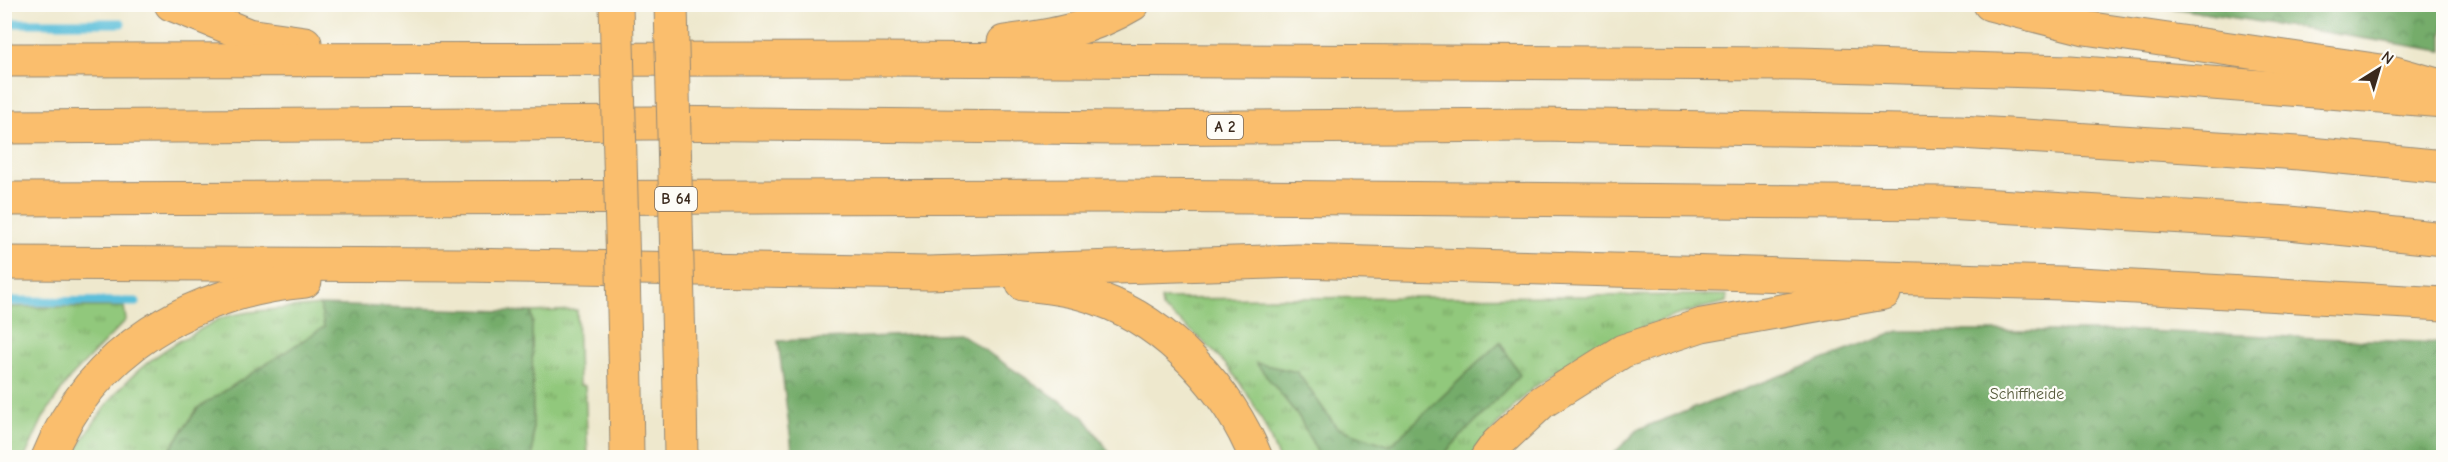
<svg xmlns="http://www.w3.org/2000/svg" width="2448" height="462" viewBox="0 0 2448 462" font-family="'Comic Neue',sans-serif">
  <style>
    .grass { fill: url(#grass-tufts); stroke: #66794c; stroke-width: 1.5 }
    .forest { fill: url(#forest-crowns); stroke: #586b44; stroke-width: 1.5 }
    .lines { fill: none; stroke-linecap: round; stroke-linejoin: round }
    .stream { stroke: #5cbfda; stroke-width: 9 }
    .highway-casing { stroke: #948976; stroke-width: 35 }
    .highway { stroke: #fabe6d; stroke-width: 33 }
    .highway-bridge-casing { stroke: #948976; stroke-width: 35; stroke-linecap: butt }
    .highway-bridge { stroke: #fabe6d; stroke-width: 33 }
    .labels { text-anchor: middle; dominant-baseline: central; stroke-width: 4.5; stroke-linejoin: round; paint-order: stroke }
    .shield { fill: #fdfcf7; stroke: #75695f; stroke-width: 1.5 }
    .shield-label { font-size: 15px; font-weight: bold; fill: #3b2a1e }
    .park-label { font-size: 16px; fill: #55593a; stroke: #fdfcf7 }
  </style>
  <defs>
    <pattern id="grass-tufts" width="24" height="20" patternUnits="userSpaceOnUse" patternTransform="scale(1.5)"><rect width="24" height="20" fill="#91c87b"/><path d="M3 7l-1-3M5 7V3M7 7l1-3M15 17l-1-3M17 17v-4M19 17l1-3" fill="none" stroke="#78a364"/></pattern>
    <pattern id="forest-crowns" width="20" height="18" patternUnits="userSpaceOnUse" patternTransform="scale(1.5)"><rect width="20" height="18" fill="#74ac6b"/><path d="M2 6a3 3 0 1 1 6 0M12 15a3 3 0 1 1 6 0" fill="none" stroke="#608c57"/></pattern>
  </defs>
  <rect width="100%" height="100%" fill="#fdfcf7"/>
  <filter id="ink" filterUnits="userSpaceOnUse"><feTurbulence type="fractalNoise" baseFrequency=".0167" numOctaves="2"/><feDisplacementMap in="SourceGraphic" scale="12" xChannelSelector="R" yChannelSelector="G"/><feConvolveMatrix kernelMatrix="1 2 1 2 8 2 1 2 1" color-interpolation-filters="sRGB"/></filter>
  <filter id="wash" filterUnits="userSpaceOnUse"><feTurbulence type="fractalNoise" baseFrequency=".008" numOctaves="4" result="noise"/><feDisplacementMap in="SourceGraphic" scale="24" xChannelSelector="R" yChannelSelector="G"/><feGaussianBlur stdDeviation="1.35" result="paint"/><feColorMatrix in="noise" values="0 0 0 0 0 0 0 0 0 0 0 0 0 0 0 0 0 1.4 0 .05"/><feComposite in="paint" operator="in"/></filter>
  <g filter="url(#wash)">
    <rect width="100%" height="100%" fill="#eee8cd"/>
    <g class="grass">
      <path d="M1727,295v7c-66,14 -132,42 -187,81 -26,19 -49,49 -68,74h-31l78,-82 -19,-33 -110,104 -53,-18 -40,-56 -40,-8 42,53 21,40 -42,1c-25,-69 -57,-107 -116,-150l-1,-9z"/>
      <path d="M320,305l5,22 -127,81 -33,49 -93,1c34,-59 63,-95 124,-126 9,-5 19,-12 28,-15 29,-8 67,-8 96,-12z"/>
      <path d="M5,307h119l2,13 -57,59 -25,37 -19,41h-20z"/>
      <path d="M577,310l2,75 6,1 3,71h-55l-1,-145z"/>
    </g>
    <g class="forest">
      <path d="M2153,5h290v46z"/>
      <path d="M320,305l212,7 1,145h-368l33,-49 126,-81z"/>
      <path d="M1899,331h243l301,12v114h-833l29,-28z"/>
      <path d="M959,333l125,84 29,40h-320l-15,-116z"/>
      <path d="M1500,342l20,33 -79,82h-121l-21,-40 -43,-54 41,9 40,56 53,18z"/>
    </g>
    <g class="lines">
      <g class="stream">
        <path d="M4,23h117"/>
        <path d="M4,301l132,1"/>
      </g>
    </g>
  </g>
  <g filter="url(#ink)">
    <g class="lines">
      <defs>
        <g id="highway">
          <path d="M171,4l77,31 57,8"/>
          <path d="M1990,4l95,24 310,45 49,14"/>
          <path d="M1004,42c48,-6 86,-12 129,-38"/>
          <path d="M4,60l870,-1 926,5 270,8 374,29"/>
          <path d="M4,127l650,-4 462,5 422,-3 422,7 339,21 145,14"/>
          <path d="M4,199l1118,-3 823,7 344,20 155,16"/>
          <path d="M4,263l460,2 465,8 369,-12 763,22 383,21"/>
          <path d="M1023,284c25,2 53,6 76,15 70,25 130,91 157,159"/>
          <path d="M626,387l1,71"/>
          <path d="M680,393l1,65"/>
          <path d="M48,458c44,-110 145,-166 257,-177"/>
          <path d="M1487,458l10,-14 45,-42 81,-51 79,-26 182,-32"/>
        </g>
      </defs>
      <use href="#highway" class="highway-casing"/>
      <use href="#highway" class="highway"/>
      <defs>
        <g id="highway-bridge">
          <path d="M616,4l10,383"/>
          <path d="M671,4l9,389"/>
        </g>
      </defs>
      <use href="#highway-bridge" class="highway-bridge-casing"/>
      <use href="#highway-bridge" class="highway-bridge"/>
    </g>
  </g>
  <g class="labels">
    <g class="shield">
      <rect x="1207" y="115" width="36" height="24" rx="4.5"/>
      <rect x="655" y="187" width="42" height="24" rx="4.5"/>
    </g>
    <g class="shield-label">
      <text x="1225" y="127">A 2</text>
      <text x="676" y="199">B 64</text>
    </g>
    <g class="park-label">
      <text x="2027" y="394">Schiffheide</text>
    </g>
  </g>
  <rect width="2448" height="462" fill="none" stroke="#fdfcf7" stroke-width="24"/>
  <g transform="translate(2379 69) rotate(37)" stroke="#fdfcf7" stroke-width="4.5" paint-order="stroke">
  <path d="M0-4.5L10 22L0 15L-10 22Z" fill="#3b2a1e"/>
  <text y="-9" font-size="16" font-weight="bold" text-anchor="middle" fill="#3b2a1e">N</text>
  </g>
</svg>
